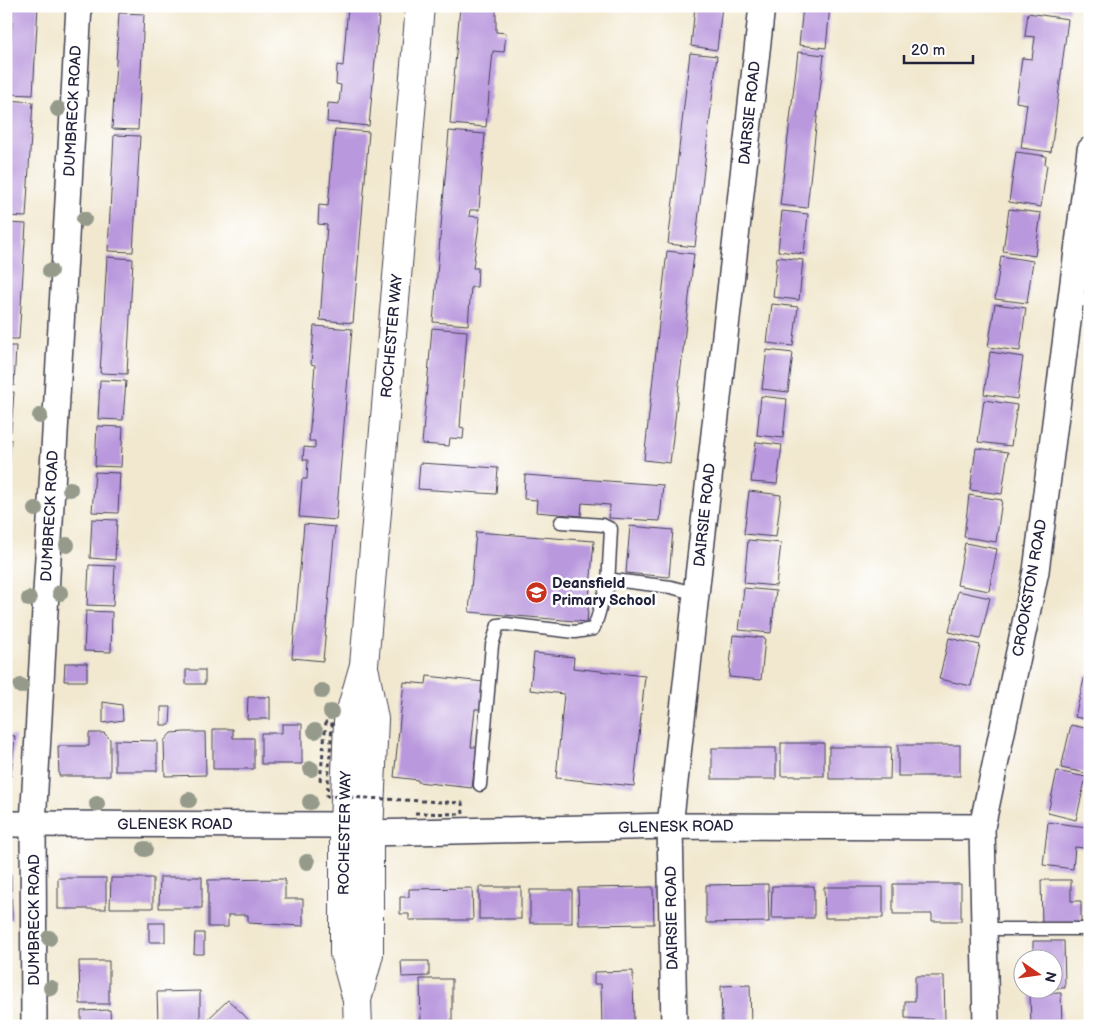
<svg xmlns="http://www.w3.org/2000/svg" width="1096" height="1032" viewBox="0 0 1096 1032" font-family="'Balsamiq Sans',sans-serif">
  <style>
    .building { fill: #b998dd }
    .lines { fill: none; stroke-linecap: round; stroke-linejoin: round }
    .lane-casing { stroke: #414051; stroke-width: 15 }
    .street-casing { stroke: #414051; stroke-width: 28 }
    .secondary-casing { stroke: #414051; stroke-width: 30 }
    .lane { stroke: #fff; stroke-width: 12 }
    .street { stroke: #fff; stroke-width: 25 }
    .secondary { stroke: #fff; stroke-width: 28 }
    .path-bridge { stroke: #414051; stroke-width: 3; stroke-dasharray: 4 4; stroke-linecap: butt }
    .tree { fill: #959a8b }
    .labels { text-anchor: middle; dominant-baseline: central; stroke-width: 5; stroke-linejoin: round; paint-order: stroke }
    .street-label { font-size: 15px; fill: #22223b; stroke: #fff }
    .poi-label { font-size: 15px; font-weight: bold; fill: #22223b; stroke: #fff; text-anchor: start }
  </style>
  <rect width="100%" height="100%" fill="#fff"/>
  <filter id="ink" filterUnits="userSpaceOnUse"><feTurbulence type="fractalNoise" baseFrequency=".02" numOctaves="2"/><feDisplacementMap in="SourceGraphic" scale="10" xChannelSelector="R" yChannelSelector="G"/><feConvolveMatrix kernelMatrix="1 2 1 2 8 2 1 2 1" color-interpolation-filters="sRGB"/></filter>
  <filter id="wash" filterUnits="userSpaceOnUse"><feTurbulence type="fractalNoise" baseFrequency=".0096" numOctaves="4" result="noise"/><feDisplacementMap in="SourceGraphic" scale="20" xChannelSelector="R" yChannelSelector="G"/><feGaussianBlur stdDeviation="1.12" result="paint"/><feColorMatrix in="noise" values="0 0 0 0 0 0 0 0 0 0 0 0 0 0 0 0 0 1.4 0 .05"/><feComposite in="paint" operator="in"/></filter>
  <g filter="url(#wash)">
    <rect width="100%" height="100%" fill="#f1e8cf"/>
    <g id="blocks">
      <g class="building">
        <path d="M13,6h25l-5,89 -25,-1z"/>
        <path d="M348,6h32l-11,120 -42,-4 1,-19 11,1 2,-19 -5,-1 1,-19 6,1z"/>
        <path d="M460,6h36v26l10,1 -2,19 -11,-1 -7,76 -36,-3z"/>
        <path d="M695,6h27l-5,44 -26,-4z"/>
        <path d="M803,6h27l-4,42 -27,-3z"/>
        <path d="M1039,6h30v6z"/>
        <path d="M119,13l25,1 -6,116 -26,-1z"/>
        <path d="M1028,13l40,6 -17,133 -30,-4 6,-44 -11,-2 6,-44 10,1 3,-22 -10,-1z"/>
        <path d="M798,52l26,3 -17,153 -27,-3z"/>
        <path d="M690,53l27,3 -22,191 -27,-3z"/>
        <path d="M8,100l25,2 -7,115 -20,-1z"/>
        <path d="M335,129l34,3 -16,191 -33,-3 7,-95 -9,-1 1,-19 9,1z"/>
        <path d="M449,131l36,3 -6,76h-9l-1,6 11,1 -7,51h5l-1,19h-6l-3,38 -35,-3z"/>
        <path d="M114,135l26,1 -7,116 -25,-1z"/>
        <path d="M1016,152l30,4 -1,8 2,1 -6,42 -32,-5z"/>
        <path d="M1009,209l32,4 -6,43 -32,-5z"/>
        <path d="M782,211l26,3 -4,40 -26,-3z"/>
        <path d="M6,223l20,1 -7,115h-13z"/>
        <path d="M667,251l27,3 -24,209 -26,-3z"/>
        <path d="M1001,256l32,5 -6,42 -32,-4z"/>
        <path d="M107,257l26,2 -6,115 -27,-1z"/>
        <path d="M777,257l26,3 -4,40 -26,-3z"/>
        <path d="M772,304l26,3 -5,39 -26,-3z"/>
        <path d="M995,304l31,4 -6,43 -32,-4z"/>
        <path d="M314,326l38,3 -16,191 -37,-3 3,-38h5l1,-19h-5l1,-13 11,1v-7h-6l6,-76 -4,-1z"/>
        <path d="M432,328l35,3 -7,96 4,1 -1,11 -13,-1 -1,8 -27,-2z"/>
        <path d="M6,346h10l-2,40 -8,-1z"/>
        <path d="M767,350l26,3 -5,39 -26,-3z"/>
        <path d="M990,352l33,5 -6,42 -33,-5z"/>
        <path d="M100,380l26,1 -3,39 -25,-1z"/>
        <path d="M6,392h8l-3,40h-5z"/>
        <path d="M761,396l26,3 -4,39 -26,-3z"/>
        <path d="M984,400l33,5 -6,41 -33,-4z"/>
        <path d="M97,426l26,1 -2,40 -26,-1z"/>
        <path d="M6,438l5,1 -2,39h-3z"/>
        <path d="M756,442l26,3 -5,39 -26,-2z"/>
        <path d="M976,448l32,4 -6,42 -32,-4z"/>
        <path d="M420,463l78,5 -2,26 -78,-5z"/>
        <path d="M95,472l25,1 -2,40 -26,-1z"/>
        <path d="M525,475l138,10 -3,36 -51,-3 1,-13 -28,-2 -1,13 -45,-4 1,-12 -13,-1z"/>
        <path d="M749,491l32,4 -5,42 -32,-3z"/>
        <path d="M969,495l33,5 -6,42 -32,-5z"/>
        <path d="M92,519l25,1 -2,40 -25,-2z"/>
        <path d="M304,524l31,3 -12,134 -31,-3z"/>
        <path d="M630,526l43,4 -4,47 -43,-4z"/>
        <path d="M476,532l118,9 -7,81 -118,-10z"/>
        <path d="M748,540l33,3 -5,43 -32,-3z"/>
        <path d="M965,543l32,6 -8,42 -32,-6z"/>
        <path d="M89,565l26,1 -2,40 -26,-1z"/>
        <path d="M744,588l32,3 -5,42 -32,-3z"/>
        <path d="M958,591l32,7 -10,41 -31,-7z"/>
        <path d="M86,611l26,1 -1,40 -27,-1z"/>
        <path d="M733,635l32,3 -4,42 -32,-3z"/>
        <path d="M949,638l31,7 -9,41 -32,-7z"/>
        <path d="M534,653l40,4 -1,11 72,8 -11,110 -78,-8 8,-84 -34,-4z"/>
        <path d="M65,663h22v18h-23z"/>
        <rect x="186" y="670" width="19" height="14"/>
        <path d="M1085,675l5,1v44l-15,-3z"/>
        <path d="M427,676l57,6 -3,27h-6l-4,38h6l-5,41 -54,-6v-2l-24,-3 10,-95 22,2z"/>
        <path d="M248,697h22v22h-23z"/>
        <path d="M103,702l19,3 1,15 -20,3z"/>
        <path d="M161,707h10l-1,18h-9z"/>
        <path d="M282,724h20v40h-41v-31h21z"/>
        <path d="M1071,725l19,4v45l-29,-6z"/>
        <path d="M213,729h20v9h21v31h-41z"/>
        <path d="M185,732h20l1,43 -41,1 -1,-35 7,-8z"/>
        <path d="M89,733h15l6,6v37h-51l-1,-30h31z"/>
        <path d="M6,735l9,1 -4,40h-5z"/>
        <path d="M115,740l42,1v30h-42z"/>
        <rect x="781" y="743" width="43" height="33"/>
        <rect x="898" y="745" width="62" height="31"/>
        <path d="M829,747h62l-1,32h-61z"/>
        <rect x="712" y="748" width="64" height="31"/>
        <path d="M1057,771l29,6 -10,43 -28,-7z"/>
        <path d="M1048,822l39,5 -3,21 -9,-1 -2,22 -30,-4z"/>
        <path d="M6,874h5l1,46h-6z"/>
        <path d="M160,877h42v31h-43z"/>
        <rect x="58" y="878" width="48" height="31"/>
        <path d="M111,878h42v30h-43z"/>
        <path d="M285,879v20h18v27l-55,-3v-8h-20v12h-20v-47z"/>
        <path d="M1041,880h30v21h10v22l-39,1z"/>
        <path d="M768,884l1,38 -63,1v-38z"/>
        <path d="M893,884h68v37h-29v-7h-39z"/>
        <path d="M772,886h42v32h-43z"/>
        <rect x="479" y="887" width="42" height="32"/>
        <path d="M653,887l1,37 -75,1 -1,-37z"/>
        <path d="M824,887h59v31h-58z"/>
        <path d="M472,888l1,32h-64v-6h-9v-17h9v-8z"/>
        <rect x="530" y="890" width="42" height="33"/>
        <rect x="149" y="923" width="16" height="19"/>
        <path d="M195,933h9v21h-10z"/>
        <path d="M1033,941h31l1,47h-11v-28h-21z"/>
        <path d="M79,961h30v43h-29z"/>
        <path d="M401,961h28v15l-27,1z"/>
        <path d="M633,971l1,55h-32l-1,-42h-7v-12z"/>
        <path d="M915,976h29l1,44 -40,-2v-17h10z"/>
        <path d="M420,979h32v47h-31z"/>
        <path d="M750,985l1,41h-29l-1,-40z"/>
        <path d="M200,991v31l-42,1 -1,-31z"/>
        <path d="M1061,993l1,33h-31l-1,-32z"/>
        <path d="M228,1000l15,14 11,12h-43l-5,-5z"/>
        <path d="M110,1010l1,16h-30v-15z"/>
      </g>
    </g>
  </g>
  <g filter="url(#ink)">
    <use href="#blocks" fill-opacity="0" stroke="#414051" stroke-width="1"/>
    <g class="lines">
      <defs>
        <g id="lane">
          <path d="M1070,298l20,3"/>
          <path d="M561,522l42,3 8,4 -3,56"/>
          <path d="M480,785l12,-140 6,-20 8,-1 69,8 18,-3c8,-14 8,-40 21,-49l57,7 26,7"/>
          <path d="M984,929h106"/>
        </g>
        <g id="street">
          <path d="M6,824l338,1"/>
          <path d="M369,833l301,-7 312,1"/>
          <path d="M34,1026l-1,-202 46,-818"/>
          <path d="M674,1026l-4,-200 92,-820"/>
          <path d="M986,1026l-4,-199 54,-256 54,-421"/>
        </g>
        <g id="secondary">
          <path d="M357,1000l-13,-47v-128l4,-104 16,-56 56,-659"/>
          <path d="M358,1026l-1,-26 12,-46v-121l5,-114 -9,-47"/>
        </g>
      </defs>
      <use href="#lane" class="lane-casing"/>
      <use href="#street" class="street-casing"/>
      <use href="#secondary" class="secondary-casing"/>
      <use href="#lane" class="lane"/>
      <use href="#street" class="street"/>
      <use href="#secondary" class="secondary"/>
      <path class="path-bridge" d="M320,781l6,-59 6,2 -5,72 135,7 1,11 -49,-1"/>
    </g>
    <g class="tree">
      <circle cx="58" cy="109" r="8"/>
      <circle cx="84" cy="219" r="8"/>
      <circle cx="50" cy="271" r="8"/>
      <circle cx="40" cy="416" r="8"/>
      <circle cx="70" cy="489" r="8"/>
      <circle cx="35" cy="509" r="8"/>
      <circle cx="67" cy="545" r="8"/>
      <circle cx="60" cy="593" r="8"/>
      <circle cx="29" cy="599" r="8"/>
      <circle cx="21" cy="686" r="8"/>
      <circle cx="322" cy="691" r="8"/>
      <circle cx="331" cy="712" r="8"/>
      <circle cx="315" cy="731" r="8"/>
      <circle cx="311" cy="769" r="8"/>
      <circle cx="189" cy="800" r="8"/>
      <circle cx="310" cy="802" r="8"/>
      <circle cx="97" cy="804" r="8"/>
      <circle cx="145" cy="849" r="8"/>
      <circle cx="307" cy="862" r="8"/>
      <circle cx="49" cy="938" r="8"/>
      <circle cx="51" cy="988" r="8"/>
    </g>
  </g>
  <defs>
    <symbol id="school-disc" viewBox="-11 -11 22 22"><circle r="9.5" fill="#c8321e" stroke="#fff"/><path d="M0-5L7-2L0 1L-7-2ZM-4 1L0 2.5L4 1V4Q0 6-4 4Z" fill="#fff"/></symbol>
  </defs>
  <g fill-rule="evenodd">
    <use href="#school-disc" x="524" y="580" width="25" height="25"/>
  </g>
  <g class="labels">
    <g class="street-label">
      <text transform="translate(73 111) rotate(-87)">DUMBRECK ROAD</text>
      <text transform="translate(750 113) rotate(-84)">DAIRSIE ROAD</text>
      <text transform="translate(392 336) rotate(-85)">ROCHESTER WAY</text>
      <text transform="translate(705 515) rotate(-84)">DAIRSIE ROAD</text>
      <text transform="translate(50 516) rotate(-87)">DUMBRECK ROAD</text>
      <text transform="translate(1030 588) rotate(-80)">CROOKSTON ROAD</text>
      <text x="175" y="824">GLENESK ROAD</text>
      <text transform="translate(676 827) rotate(-1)">GLENESK ROAD</text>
      <text transform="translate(345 833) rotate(-89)">ROCHESTER WAY</text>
      <text transform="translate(672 918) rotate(-91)">DAIRSIE ROAD</text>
      <text transform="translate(34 920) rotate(-90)">DUMBRECK ROAD</text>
    </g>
    <g class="poi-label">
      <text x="552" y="583">Deansfield<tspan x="552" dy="17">Primary School</tspan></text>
    </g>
  </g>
  <rect width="1096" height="1032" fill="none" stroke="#fff" stroke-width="25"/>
  <g transform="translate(1038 974) rotate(103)"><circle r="24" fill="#ffffff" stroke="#a7a7b1"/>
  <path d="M0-4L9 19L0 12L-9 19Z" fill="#c8321e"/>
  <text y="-8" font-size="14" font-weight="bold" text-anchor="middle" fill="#22223b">N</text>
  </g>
  <path d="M904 55v8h69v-8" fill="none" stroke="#22223b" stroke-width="2.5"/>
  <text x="911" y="55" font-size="15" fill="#22223b" stroke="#ffffff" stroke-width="4" paint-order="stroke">20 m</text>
</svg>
